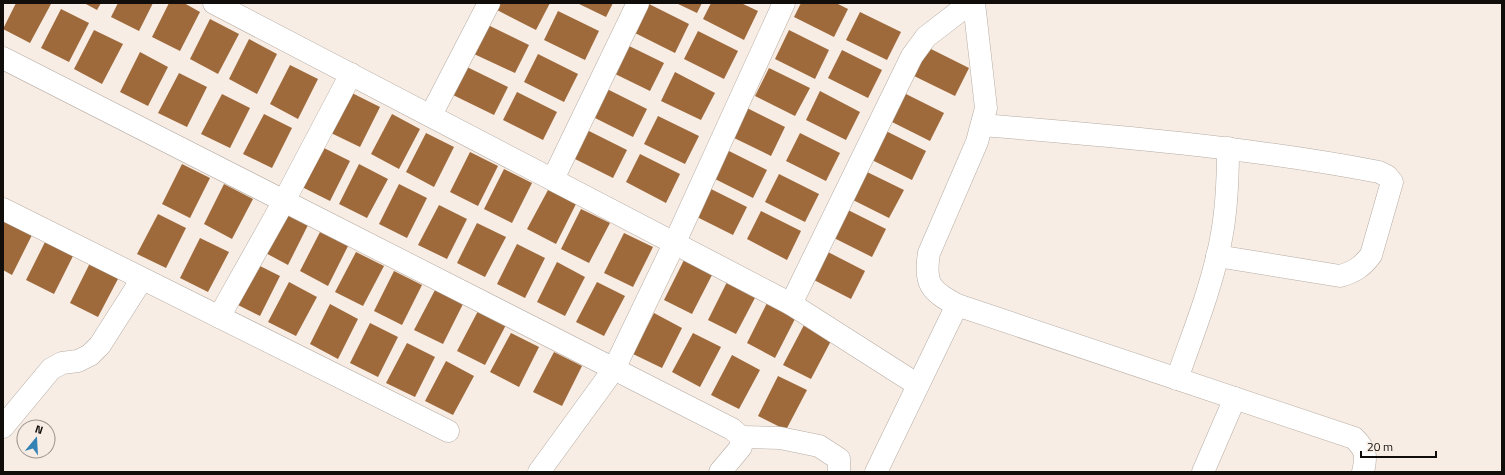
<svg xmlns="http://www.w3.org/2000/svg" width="1505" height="475" viewBox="0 0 1505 475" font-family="'Titillium Web',sans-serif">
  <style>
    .building { fill: #9f6a3b }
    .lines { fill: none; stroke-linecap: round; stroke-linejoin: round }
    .street-casing { stroke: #b5aca4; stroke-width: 23 }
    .street { stroke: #fff; stroke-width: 22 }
  </style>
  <rect width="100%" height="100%" fill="#f8ede5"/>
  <g class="building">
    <path d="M16,3l35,1 -21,39 -27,-14z"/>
    <path d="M84,3h17l-4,7z"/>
    <path d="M118,3h35l-14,28 -28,-14z"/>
    <path d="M169,3h15l16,9 -20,39 -28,-14z"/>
    <path d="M500,3h50l-14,27 -39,-20z"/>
    <path d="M577,3h36l-7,14z"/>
    <path d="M676,3h26l-5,10z"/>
    <path d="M711,3h30l17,8 -14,29 -41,-21z"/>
    <path d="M801,3h35l12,6 -14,28 -40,-20z"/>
    <path d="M649,4l40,20 -14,29 -40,-20z"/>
    <path d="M61,9l28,14 -20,39 -28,-14z"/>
    <path d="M558,11l41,20 -14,29 -41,-20z"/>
    <path d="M860,12l41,20 -14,28 -41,-20z"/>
    <path d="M210,19l29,15 -21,40 -28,-15z"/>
    <path d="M488,25l41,20 -14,28 -41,-19z"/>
    <path d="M94,30l29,14 -21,40 -28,-15z"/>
    <path d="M789,30l40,20 -14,29 -40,-20z"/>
    <path d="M698,31l40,20 -14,28 -40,-20z"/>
    <path d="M249,39l28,15 -20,40 -28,-15z"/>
    <path d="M623,43l41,20 -14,28 -41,-20z"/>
    <path d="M929,48l40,20 -14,28 -41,-20z"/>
    <path d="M842,50l40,20 -14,28 -40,-20z"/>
    <path d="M140,52l28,15 -20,39 -28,-14z"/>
    <path d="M538,54l40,20 -14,28 -40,-20z"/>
    <path d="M290,65l28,14 -20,40 -28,-15z"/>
    <path d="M467,67l41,20 -14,28 -41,-20z"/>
    <path d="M769,68l41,20 -15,28 -40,-20z"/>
    <path d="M675,72l40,21 -14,27 -40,-19z"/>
    <path d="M179,73l28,14 -20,40 -29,-14z"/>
    <path d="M607,89l40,20 -14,28 -40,-20z"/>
    <path d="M820,91l40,21 -14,28 -40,-20z"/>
    <path d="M517,92l40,20 -14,28 -40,-20z"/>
    <path d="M352,93l28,14 -20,40 -29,-14z"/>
    <path d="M904,93l40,20 -14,28 -40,-20z"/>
    <path d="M222,94l28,14 -20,40 -29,-14z"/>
    <path d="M745,107l40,20 -14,29 -41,-20z"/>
    <path d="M264,114l28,14 -20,40 -29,-14z"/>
    <path d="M392,114l28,15 -21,40 -28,-15z"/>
    <path d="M658,116l41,20 -14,28 -41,-20z"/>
    <path d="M587,130l40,20 -14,28 -40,-20z"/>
    <path d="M886,131l40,20 -14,29 -40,-20z"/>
    <path d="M426,133l28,14 -20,40 -28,-15z"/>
    <path d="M800,133l40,20 -14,28 -40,-20z"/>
    <path d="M322,147l28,14 -20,40 -28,-14z"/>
    <path d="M727,150l40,20 -14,28 -40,-20z"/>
    <path d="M470,152l28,14 -20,40 -28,-14z"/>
    <path d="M640,154l40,20 -14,29 -40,-21z"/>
    <path d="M182,164l28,14 -20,40 -28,-14z"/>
    <path d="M359,164l29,15 -21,39 -28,-14z"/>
    <path d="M504,169l28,14 -20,40 -28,-14z"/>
    <path d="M863,170l41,20 -15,28 -40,-20z"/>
    <path d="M779,174l40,20 -14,28 -40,-20z"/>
    <path d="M224,184l29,15 -21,40 -28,-15z"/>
    <path d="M399,184l28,14 -20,40 -28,-14z"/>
    <path d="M707,187l40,20 -14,28 -40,-20z"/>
    <path d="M548,190l28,14 -20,40 -29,-15z"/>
    <path d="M439,205l28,14 -20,40 -29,-14z"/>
    <path d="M581,209l29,14 -21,40 -28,-14z"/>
    <path d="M846,209l40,20 -14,28 -40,-20z"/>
    <path d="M280,211l28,14 -20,40 -28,-15z"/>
    <path d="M761,211l40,20 -14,29 -40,-21z"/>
    <path d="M158,214l28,14 -20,40 -29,-14z"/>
    <path d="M4,220l28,15 -20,40 -9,-5z"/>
    <path d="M477,223l29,14 -21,40 -28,-14z"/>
    <path d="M320,232l28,14 -20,40 -28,-15z"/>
    <path d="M624,233l29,14 -20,40 -29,-14z"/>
    <path d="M200,238l29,14 -21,40 -28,-14z"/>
    <path d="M46,240l28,14 -20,40 -28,-14z"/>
    <path d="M517,244l28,14 -20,40 -28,-14z"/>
    <path d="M826,251l39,20 -14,28 -39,-20z"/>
    <path d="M356,252l28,14 -21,40 -28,-14z"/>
    <path d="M684,260l28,15 -20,39 -28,-14z"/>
    <path d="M252,262l28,14 -20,40 -28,-14z"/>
    <path d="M557,262l28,15 -20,39 -28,-14z"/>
    <path d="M90,263l29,14 -21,40 -28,-14z"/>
    <path d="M394,271l28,14 -20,40 -28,-14z"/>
    <path d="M728,280l29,14 -21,40 -28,-14z"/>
    <path d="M289,282l28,15 -21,39 -28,-14z"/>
    <path d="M597,282l28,14 -21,40 -28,-14z"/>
    <path d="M435,290l28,14 -20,40 -29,-14z"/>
    <path d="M767,303l29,14 -21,41 -28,-15z"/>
    <path d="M330,304l28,15 -20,40 -28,-15z"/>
    <path d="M478,311l28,14 -21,40 -28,-14z"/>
    <path d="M654,313l28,15 -20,40 -29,-14z"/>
    <path d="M370,323l28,14 -20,40 -28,-14z"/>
    <path d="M804,325l28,14 -21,40 -28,-14z"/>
    <path d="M511,333l28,14 -20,40 -29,-15z"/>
    <path d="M693,333l28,14 -21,40 -28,-15z"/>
    <path d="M407,343l28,14 -20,40 -29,-14z"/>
    <path d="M554,352l28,14 -20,40 -29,-14z"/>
    <path d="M732,355l28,15 -21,39 -28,-14z"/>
    <path d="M446,361l28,15 -21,39 -28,-14z"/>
    <path d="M778,376l29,14 -21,40 -28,-14z"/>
  </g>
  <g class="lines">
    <defs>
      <g id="street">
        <path d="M214,3l577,301 127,81"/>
        <path d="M974,3l12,105 -9,34 -48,111c-5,30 1,38 28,52l397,133c12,12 13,17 9,34"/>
        <path d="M3,58l729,371 9,8v10l-21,25"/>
        <path d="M431,115l58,-112"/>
        <path d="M982,125c133,11 266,22 397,47l8,4 5,6 -21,73c-9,12 -17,17 -31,21l-123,-20"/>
        <path d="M553,179l85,-176"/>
        <path d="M3,209l445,222"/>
        <path d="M791,304l121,-248 14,-19 44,-34"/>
        <path d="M219,317l65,-116 67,-127"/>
        <path d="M1177,379c16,-46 35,-92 44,-140 6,-30 7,-60 7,-91"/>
        <path d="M3,427l48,-58 11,-6 16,-2 12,-6 10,-10 42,-66"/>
        <path d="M741,437l39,1 39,8 20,13v13"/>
        <path d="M539,472l75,-103 61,-127 109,-239"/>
        <path d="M876,472l81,-167"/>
        <path d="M1203,472l32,-74"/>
      </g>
    </defs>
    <use href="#street" class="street-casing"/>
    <use href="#street" class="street"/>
  </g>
  <rect width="1505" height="475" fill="none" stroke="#100d0a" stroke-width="8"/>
  <g transform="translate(36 439) rotate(18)"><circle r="19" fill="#f8ede5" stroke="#9b938d"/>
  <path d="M0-3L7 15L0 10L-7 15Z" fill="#3583b5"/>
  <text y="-6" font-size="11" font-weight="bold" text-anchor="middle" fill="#100d0a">N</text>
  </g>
  <path d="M1361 451v6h75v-6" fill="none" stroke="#100d0a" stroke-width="2"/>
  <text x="1367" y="451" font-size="12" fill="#100d0a" stroke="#f8ede5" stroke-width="3" paint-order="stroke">20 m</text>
</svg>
